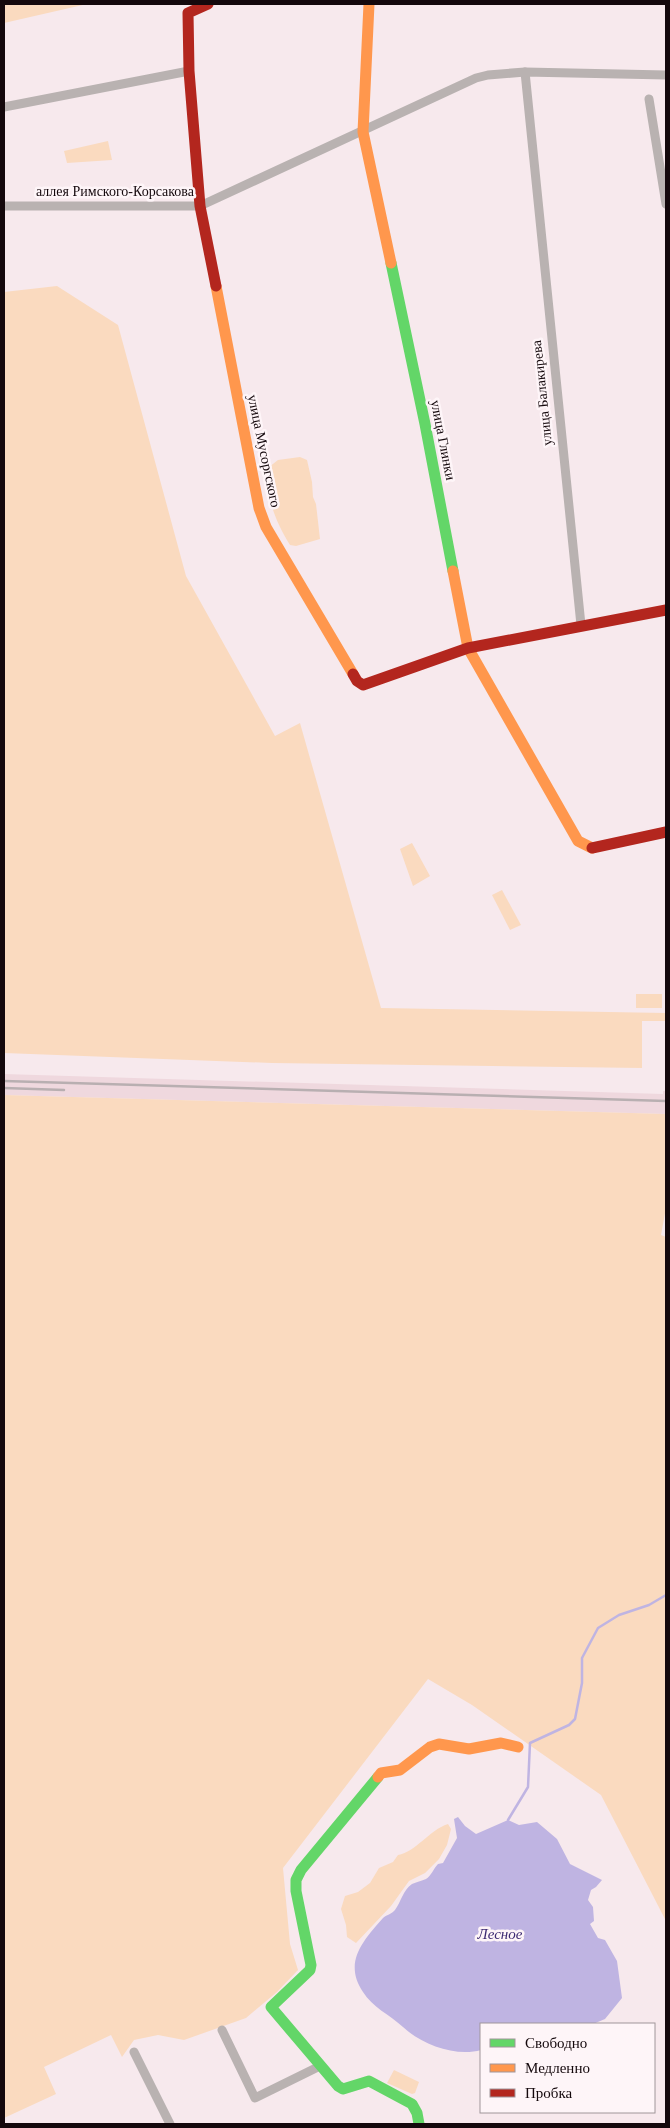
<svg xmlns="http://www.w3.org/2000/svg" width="670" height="2128" viewBox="0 0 670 2128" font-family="Georgia,serif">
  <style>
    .built { fill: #efd8de }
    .green { fill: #fadabf }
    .water { fill: #bfb4e2 }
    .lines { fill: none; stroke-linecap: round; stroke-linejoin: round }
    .stream { stroke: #bfb4e2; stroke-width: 2.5 }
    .street { stroke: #b9b2b1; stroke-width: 9 }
    .fast { stroke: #63d668; stroke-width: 11 }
    .slow { stroke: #ff974d; stroke-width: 11 }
    .jam { stroke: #b3261e; stroke-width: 11 }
    .rail { stroke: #b8afb1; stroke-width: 2.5 }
    .labels { text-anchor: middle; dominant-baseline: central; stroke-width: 5; stroke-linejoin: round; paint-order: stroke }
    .street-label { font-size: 14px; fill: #14080c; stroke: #fef5f8 }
    .water-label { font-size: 15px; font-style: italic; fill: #3c2972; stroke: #fef5f8 }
  </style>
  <rect width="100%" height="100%" fill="#f7e9ed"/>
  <path class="built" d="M4,1074l659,20v-3h3v23l-662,-19z"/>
  <g class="green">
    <path d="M4,4h83l-83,19z"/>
    <path d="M108,141l4,19 -45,3 -3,-12z"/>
    <path d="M57,286l61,39 68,251 89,160 25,-13 81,285 285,5v8h-24v47l-370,-5 -268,-10v-761z"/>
    <path d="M300,457l7,3 5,22 1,15 3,7 4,35 -24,7 -6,-1c-17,-28 -20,-42 -26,-74l14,-11z"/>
    <path d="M412,843l18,33 -17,10 -13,-37z"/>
    <path d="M502,890l19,35 -11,5 -18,-35z"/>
    <rect x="636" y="994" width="26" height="14"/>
    <path d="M4,1095l662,19v94l-5,27 5,2v684l-65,-126 -129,-90 -44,-26 -145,189 7,76 8,26 -21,22 -31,26 -62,22 -26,-5 -24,5 -12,17 -11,-22 -67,32 12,27 -52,24z"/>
    <path d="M448,1824l3,5 -4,16 -8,14 -14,14 -16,8 -18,25 -35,37 -9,-6 -1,-12 -5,-16 4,-13 13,-4 12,-9 9,-15 14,-6 5,-7c18,-3 31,-25 50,-31z"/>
    <path d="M394,2070l25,12 -4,11 -3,1 -25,-11z"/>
  </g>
  <path class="water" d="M458,1817l7,9 11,8 32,-14 11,5 18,-3 20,17 13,25 32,16 -6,7 -5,3 -3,10 5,7 1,14 -4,3 8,14 7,2 12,21 5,37 -17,21 -12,5h-112v26c-25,7 -59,-5 -78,-23 -13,-12 -31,-20 -40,-35 -20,-30 0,-51 20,-74 3,-3 9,-4 12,-8 6,-8 8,-20 17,-26 4,-2 10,-3 14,-5 5,-3 8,-11 12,-15l5,-1 14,-25 -3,-19z"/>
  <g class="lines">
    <path class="stream" d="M508,1820l20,-33 2,-44 39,-18 6,-6 7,-36v-25l16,-30 21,-13 30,-10 17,-10"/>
    <g class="street">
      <path d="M525,72l56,553"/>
      <path d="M649,99l17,105"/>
      <path d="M4,107l185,-36"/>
      <path d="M4,206h196l276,-128 12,-3 37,-3 141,3"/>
      <path d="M222,2030l33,68 65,-32"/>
      <path d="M134,2052l36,72"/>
    </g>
    <g class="fast">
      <path d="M391,263l34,161 28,147"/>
      <path d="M378,1777l-77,93 -5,10v11l15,74 -1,5 -39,37 67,79 5,3 26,-8 43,23 5,9 2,11"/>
    </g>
    <g class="slow">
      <path d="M369,4l-6,128 28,131"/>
      <path d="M216,286l43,222 7,19 87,147"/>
      <path d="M453,571l15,77 110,193 14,7"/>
      <path d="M378,1777l3,-4 19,-3 30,-23 9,-3 30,5 32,-6 17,4"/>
    </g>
    <g class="jam">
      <path d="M208,4l-20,9 1,58 11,135 16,80"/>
      <path d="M353,674l4,7 6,4 105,-37 198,-38"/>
      <path d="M592,848l74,-16"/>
    </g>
    <g class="rail">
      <path d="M4,1081l662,20"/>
      <path d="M4,1088l60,2"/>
    </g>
  </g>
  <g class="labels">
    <g class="street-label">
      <text x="115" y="191">аллея Римского-Корсакова</text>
      <text transform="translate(542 393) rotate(-96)">улица Балакирева</text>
      <text transform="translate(443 440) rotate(79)">улица Глинки</text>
      <text transform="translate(264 451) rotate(78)">улица Мусоргского</text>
    </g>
    <g class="water-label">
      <text x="500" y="1934">Лесное</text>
    </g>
  </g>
  <rect width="670" height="2128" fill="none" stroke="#14080c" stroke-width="10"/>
  <rect x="480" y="2023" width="175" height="90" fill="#fef5f8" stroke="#a0969a"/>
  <rect x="490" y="2039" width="25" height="8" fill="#63d668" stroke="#a0969a"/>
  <text x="525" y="2048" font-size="15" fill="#14080c">Свободно</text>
  <rect x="490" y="2064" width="25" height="8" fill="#ff974d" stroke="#a0969a"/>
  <text x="525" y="2073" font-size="15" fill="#14080c">Медленно</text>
  <rect x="490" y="2089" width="25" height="8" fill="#b3261e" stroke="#a0969a"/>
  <text x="525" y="2098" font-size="15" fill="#14080c">Пробка</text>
</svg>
